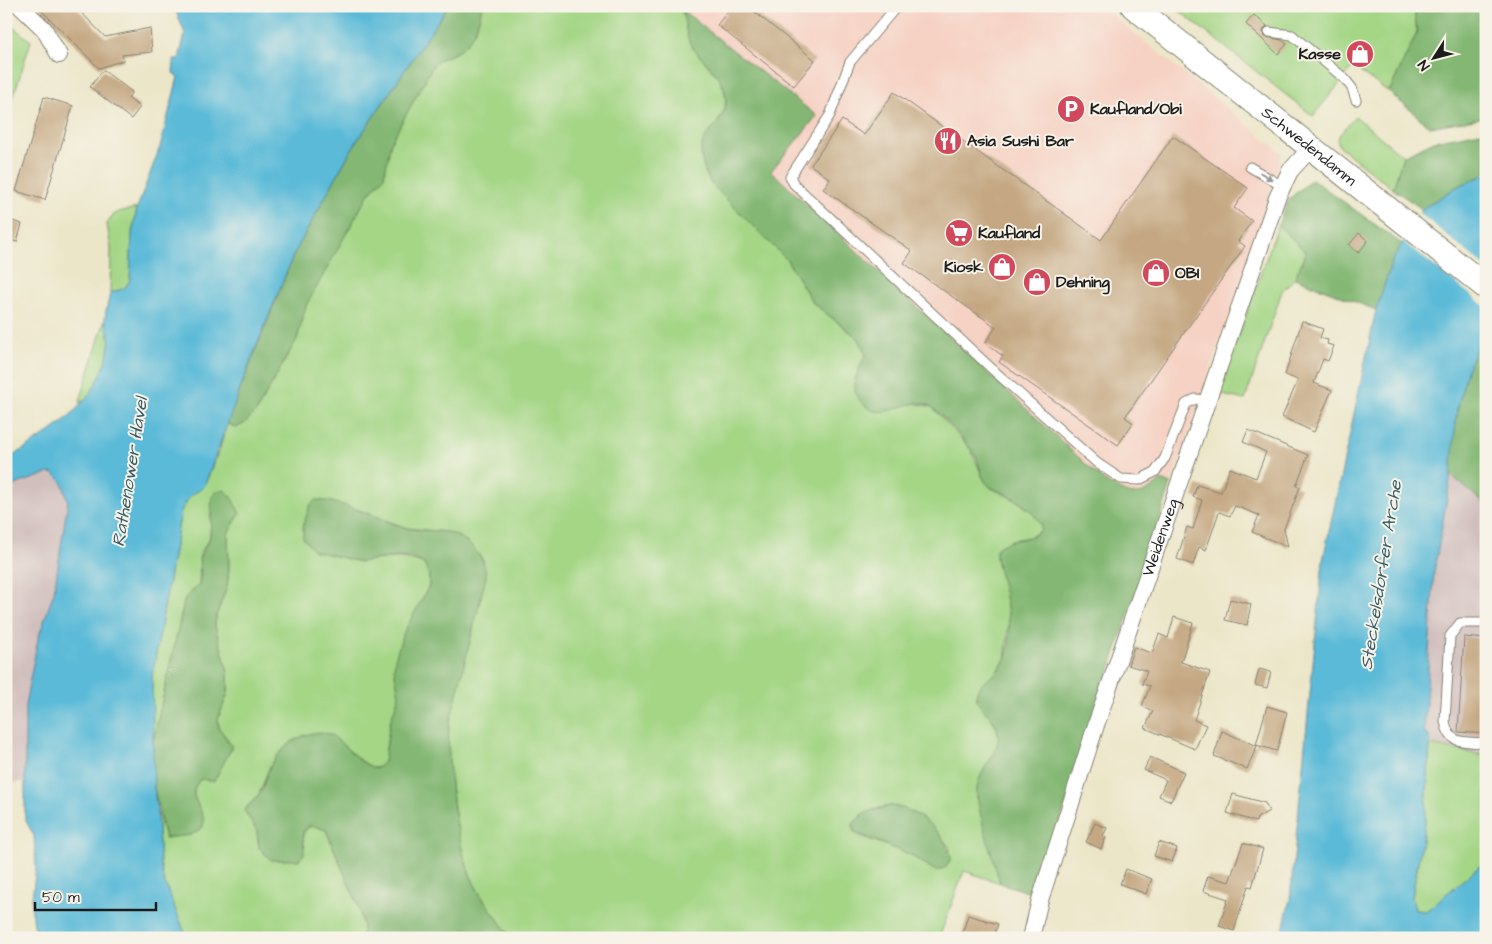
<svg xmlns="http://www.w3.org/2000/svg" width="1492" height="944" viewBox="0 0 1492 944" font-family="'Architects Daughter',sans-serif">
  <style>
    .built { fill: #f6d2c4 }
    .industrial { fill: #d1bfbe }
    .green { fill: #a4d686; stroke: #607951; fill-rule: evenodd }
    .forest { fill: #83b773; stroke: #506a48 }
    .water { fill: #5abad8; stroke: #3b6b7a }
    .pier { fill: #ece6c9 }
    .building { fill: #c5a883 }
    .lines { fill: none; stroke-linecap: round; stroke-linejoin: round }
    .service-casing { stroke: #848172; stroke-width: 11 }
    .minor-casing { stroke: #848172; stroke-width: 18 }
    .secondary-casing { stroke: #848172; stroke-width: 26 }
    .service { stroke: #fff; stroke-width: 9 }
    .minor { stroke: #fff; stroke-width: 16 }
    .secondary { stroke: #fff; stroke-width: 24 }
    .oneway { fill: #999 }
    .labels { text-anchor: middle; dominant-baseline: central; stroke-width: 4; stroke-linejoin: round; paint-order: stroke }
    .poi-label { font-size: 16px; font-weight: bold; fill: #1c1c1c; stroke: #f7f3e8; text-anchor: start }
    .street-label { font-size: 16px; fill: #1c1c1c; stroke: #f7f3e8 }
    .water-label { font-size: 18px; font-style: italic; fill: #355b67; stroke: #f7f3e8 }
  </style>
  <rect width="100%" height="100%" fill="#f7f3e8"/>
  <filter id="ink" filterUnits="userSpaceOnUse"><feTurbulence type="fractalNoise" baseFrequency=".02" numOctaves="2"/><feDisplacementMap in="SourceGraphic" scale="10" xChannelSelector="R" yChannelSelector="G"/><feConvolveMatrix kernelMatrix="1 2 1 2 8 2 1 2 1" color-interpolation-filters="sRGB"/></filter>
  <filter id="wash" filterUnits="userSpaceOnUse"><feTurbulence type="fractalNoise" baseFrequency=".0096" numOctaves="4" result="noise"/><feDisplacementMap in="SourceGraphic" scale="20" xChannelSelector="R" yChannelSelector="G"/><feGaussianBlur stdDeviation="1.12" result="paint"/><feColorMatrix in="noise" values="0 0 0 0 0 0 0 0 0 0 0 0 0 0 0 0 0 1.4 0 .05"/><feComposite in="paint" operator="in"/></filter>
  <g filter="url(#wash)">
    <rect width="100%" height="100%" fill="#ece6c9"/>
    <path class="built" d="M678,6h423l181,147 -21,68 -90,263 -23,8 -22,2 -23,-14 -332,-309 45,-55z"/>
    <g class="industrial">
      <path d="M49,473l10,4 9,24 -14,91 -16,47 -13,66v76l-19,4v-297z"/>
      <path d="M1451,475l35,30v251l-56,-11v-8l-6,-4 10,-161z"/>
    </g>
    <g class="green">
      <path d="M482,6h196l4,4 9,36 27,31 6,12 2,10 -2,12 -6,10 -11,55 4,8 76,76 26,43 46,36 7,15 -11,25 59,24 18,4 39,43 13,30 7,8 26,13 16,12 9,12 -1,5 -10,7 -20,3 -5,61 3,20 -4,38 -11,16 -15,30c46,43 -4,52 -2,92 1,8 5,18 7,26 5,20 11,40 16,60l-36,-12 -25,67h-428c-13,-20 -31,-40 -40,-61 -15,-35 -25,-113 -22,-151l35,-165 -10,-12 -19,-14 -8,-3 -40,-4 -50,-19 3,53c23,-3 43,-8 64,2l5,11v11l-7,13 -24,86 1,11 -9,26 -6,40 -4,5 -8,1 -22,-15 -18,-18 -19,-2 -28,15 -17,23 -9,23 -15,16 13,21 2,17 46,-1 -3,-11 5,-8 9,-3 10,5 33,78 4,17 -1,13h-175l-24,-59 -3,-16 -3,-53 8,28 39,-16c-3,-17 -20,-28 -3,-43l5,-1 23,-37 -10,-13 -1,-9 10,-26v-21l-13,-46 1,-10 11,-29 2,-19 -1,-35 12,-19 -28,-17 -2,40 -10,16 -1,32 -14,13 -33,148v-69l29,-166 9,-15 14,-9 16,-39 7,-25 9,5 9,-5 11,-11 41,-73 8,-33 64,-113c22,-19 14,-28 22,-51 9,-23 31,-56 43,-79 7,-5 14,-6 21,-10 14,-9 24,-32 27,-47zM890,806c25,1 45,23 60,42l-4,19 -10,4 -27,-17 -51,-19 -5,-11c9,-12 23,-16 37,-18z"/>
      <path d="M1173,6h241l3,27 -28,59 -36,-25 -40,49z"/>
      <path d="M6,22l25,19 -25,79z"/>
      <path d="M1355,116l48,40 -10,33 -54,-43 -2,-8z"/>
      <path d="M137,208l-5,26 -2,46 -5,8 -15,5 1,-44 -4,-25 4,-7 7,-5z"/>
      <path d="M1278,225l28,27 -11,26 -13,13 -37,109 -27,-6z"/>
      <path d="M105,319c2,7 5,15 5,23 0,21 -14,50 -31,62z"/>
      <path d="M1430,745l56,11v105l-60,50 -11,-1 -3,-13 13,-74z"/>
    </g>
    <g class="forest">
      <path d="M448,6h34c-3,18 -10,37 -27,47 -8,4 -14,5 -21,11l-43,78 -7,35 -15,16 -63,113 -9,33 -41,73 -11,11 -9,5 -9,-5 67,-169 57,-104z"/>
      <path d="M1414,6h72v111l-56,10 -41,-35 28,-59z"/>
      <path d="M682,10l135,106 -46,55 332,309c25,15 35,22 58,0l10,4 -135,411 -36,-12c-5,-20 -25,-77 -23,-95 3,-22 24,-32 21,-57 -3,-15 -20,-21 -22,-35 1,-14 18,-18 25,-29 18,-29 2,-78 -5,-108v-10c13,-13 33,-6 45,-19v-5c-8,-15 -24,-26 -40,-33 -4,-3 -10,-3 -13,-7 -7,-6 -8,-20 -12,-28 -5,-10 -37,-46 -46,-51 -22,-12 -47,20 -68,-3 -15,-15 -3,-33 4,-49l-7,-15 -46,-36 -26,-43 -76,-76c-30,-57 18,-49 15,-87 -2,-20 -22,-35 -34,-50 -6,-8 -7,-27 -10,-37z"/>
      <path d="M1486,131v43l-31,14 -33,21 -29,-20 10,-33 31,-15z"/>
      <path d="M1312,179l90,65 -9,15 -17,51 -81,-32 11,-26 -28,-27 11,-26z"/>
      <path d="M1486,334v171l-35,-30c3,-38 7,-113 35,-141z"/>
      <path d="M224,490l7,6 9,18 -12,19 1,35 -2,19 -11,29 -1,10 13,46v21l-10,26 1,9 12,17v4l-17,32 -13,-2c-19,18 7,29 2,48l-12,8 -26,3 -11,-50 -2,-42 33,-148 14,-13 2,-11 -2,-15 11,-22 2,-40 4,-5z"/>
      <path d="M315,500c33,1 61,20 92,28 13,3 26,2 39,4 19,3 41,25 40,45l-37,149c-3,38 7,116 22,151 9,21 27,41 40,61h-149l1,-13 -4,-17 -33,-78 -15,-5 -8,6 1,23 -5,6h-28l-12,-12 -2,-17 -13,-21c5,-5 12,-11 16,-17 4,-7 5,-14 8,-22 10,-23 38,-46 64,-36l30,27 14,7 8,-7 6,-40 9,-26 -5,-28 1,-9 8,-25 26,-48v-11l-5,-11 -12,-6 -16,-1 -36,5 -46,-11 -11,-13v-12l7,-21z"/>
      <path d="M890,806c25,1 57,27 61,53l-5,8 -10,4 -27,-17 -55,-22 -1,-8 11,-11z"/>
    </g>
    <g class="water">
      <path d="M174,6h274l-97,144 -57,104 -41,101 -49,132 -14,9 -9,15 -29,166 2,111 3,22 3,53 3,16 24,59h-146l-7,-13 -3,-20 5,-37 -2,-32 -9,-17v-114l13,-66 16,-47 14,-91 -6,-19 -8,-8 -5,-1 -43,15v-28c45,-27 96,-58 103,-115 2,-9 -3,-17 -4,-26 0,-8 4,-18 5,-26l15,-5 5,-8 2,-46 5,-26 23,-61 18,-70 -5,-4 1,-13 5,-1 6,-25z"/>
      <path d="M1486,174v160l-6,5 -13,32 -10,39 -6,65 -17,97 -10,161 6,4v8l-5,78 -13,74 3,13 11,1 60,-50v77h-205l9,-39 33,-339 53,-250 17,-51 29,-50 33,-21z"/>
    </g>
    <path class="pier" d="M1418,212l68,55v40l-85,-67z"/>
    <g id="blocks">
      <g class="building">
        <path d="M37,6h38l30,31 45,-9 2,24 -30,3 2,5 -25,8z"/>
        <path d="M732,6h15l68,54 -21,26 -77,-61z"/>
        <path d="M1254,15l13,11 -4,5 2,6 17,3 5,4 -9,10 -32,-30z"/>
        <path d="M103,70l29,22 -4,6 12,9 -9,12 -41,-32z"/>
        <path d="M894,92l207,148 72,-104 75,52 -14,20 18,13 -14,20 7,5 -120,171 8,6 -15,22 -119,-83 4,-6 -18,-13 11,-16 -92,-64 8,-12 -89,-62 7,-10 -19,-14 31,-45 22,15z"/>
        <path d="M44,97l29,9 -28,94 -29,-9z"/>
        <path d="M6,219l16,5 -5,18 -11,-3z"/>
        <path d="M1359,233l9,8 -10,12 -9,-8z"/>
        <path d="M1302,321l21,8 -3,9 8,2 -1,4 7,2 -6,15 -5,-2 -9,24 18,7 -18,42 -32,-15 16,-37 -13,-5z"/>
        <path d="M1248,430l60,25 -12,31 4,1 -16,42 4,18 -36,-15 7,-17 -24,-9 -5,10 -11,-4 -13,38 -7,-3 -6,18 -16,-6 10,-32 6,2 9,-29 -9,-3 4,-12 24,7 9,-24 26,10 10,-26 -23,-10z"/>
        <path d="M1230,599l21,5 -4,21 -22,-5z"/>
        <path d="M1174,617l19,6 -12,39 29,10 -16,48 12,5 -11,24 -50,-21 8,-17 -11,-5 8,-20 -8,-2 5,-13 -19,-6 6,-18 18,6 7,-19 9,4z"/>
        <path d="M1464,637l22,2v95l-28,-2z"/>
        <path d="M1259,669l12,3 -4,16 -12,-3z"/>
        <path d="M1267,706l20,6 -10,39 -21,-6z"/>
        <path d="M1222,731l35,15 -10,23 -33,-13z"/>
        <path d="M1150,757l34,15 -13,29 -12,-5 7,-16 -22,-10z"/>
        <path d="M1233,794l32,9 4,8 -12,7 -1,4 -29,-9z"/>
        <path d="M1095,823l12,5 -4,8 3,1 -5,12 -15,-7z"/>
        <path d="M1159,842l18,6 -5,14 -18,-6z"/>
        <path d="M1243,843l20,6 -11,38 -4,-1 -14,45 -15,-5 9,-27 -25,-8 5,-15 21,6z"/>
        <path d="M1126,869l26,10 -6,15 -26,-10z"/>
        <path d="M968,915l30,9 -5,14h-32z"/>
      </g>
    </g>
  </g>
  <g filter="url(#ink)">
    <use href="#blocks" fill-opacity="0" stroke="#848172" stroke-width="1"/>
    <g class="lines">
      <defs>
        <g id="service">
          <path d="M897,6l-47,56 -20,53 -40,62 4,7 198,185 105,94 24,16 18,1 16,-8 10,-14 21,-54 9,-5 14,1"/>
          <path d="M1269,32l23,3 52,43 8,10 4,12"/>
          <path d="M1250,167l32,19"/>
          <path d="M1486,623h-26l-10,13 -5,85c4,25 19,20 41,22"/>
        </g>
        <g id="minor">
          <path d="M20,6l24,23 15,26"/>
          <path id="s1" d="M1031,938l9,-38 57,-178 180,-524 13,-27 21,-23"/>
        </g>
        <g id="secondary">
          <path id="s2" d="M1133,6l353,281"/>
        </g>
      </defs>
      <use href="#service" class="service-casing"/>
      <use href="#minor" class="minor-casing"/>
      <use href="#secondary" class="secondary-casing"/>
      <use href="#service" class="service"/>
      <use href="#minor" class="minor"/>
      <use href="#secondary" class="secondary"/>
    </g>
    <defs><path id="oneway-solid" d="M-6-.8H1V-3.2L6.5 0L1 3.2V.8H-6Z" transform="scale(1.25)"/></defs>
    <use class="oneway" href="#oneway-solid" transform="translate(1266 176) rotate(31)"/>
  </g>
  <defs>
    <symbol id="shop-disc" viewBox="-11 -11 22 22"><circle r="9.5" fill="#d1495b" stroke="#f7f3e8"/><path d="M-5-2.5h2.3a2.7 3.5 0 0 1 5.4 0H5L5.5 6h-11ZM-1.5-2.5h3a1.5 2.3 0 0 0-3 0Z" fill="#fff"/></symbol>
    <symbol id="parking-disc" viewBox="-11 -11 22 22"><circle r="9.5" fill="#d1495b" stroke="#f7f3e8"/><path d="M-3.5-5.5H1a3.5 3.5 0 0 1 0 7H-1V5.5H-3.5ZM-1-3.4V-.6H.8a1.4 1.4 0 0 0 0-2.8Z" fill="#fff"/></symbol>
    <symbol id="restaurant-disc" viewBox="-11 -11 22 22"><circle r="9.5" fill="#d1495b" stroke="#f7f3e8"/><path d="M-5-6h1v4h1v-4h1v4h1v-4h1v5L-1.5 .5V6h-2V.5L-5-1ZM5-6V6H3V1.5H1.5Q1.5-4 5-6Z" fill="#fff"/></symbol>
    <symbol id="supermarket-disc" viewBox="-11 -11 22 22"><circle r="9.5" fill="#d1495b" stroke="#f7f3e8"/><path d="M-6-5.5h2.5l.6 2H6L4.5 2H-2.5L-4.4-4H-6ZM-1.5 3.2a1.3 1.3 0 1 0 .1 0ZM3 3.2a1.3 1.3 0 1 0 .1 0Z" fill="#fff"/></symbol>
  </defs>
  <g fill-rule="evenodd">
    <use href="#shop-disc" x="1344" y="38" width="32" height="32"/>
    <use href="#parking-disc" x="1055" y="93" width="32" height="32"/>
    <use href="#restaurant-disc" x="932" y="125" width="32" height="32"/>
    <use href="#supermarket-disc" x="943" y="217" width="32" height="32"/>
    <use href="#shop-disc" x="986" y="251" width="32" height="32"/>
    <use href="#shop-disc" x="1140" y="257" width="32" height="32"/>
    <use href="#shop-disc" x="1021" y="266" width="32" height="32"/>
  </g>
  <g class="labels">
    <g class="poi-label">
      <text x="1341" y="54" text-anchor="end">Kasse</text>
      <text x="1090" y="109">Kaufland/Obi</text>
      <text x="967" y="141">Asia Sushi Bar</text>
      <text x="978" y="233">Kaufland</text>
      <text x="983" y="267" text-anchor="end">Kiosk</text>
      <text x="1175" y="273">OBI</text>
      <text x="1056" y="282">Dehning</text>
    </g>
    <g class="street-label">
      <text stroke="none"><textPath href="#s2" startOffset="225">Schwedendamm</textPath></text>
      <text stroke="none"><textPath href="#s1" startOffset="421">Weidenweg</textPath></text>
    </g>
    <g class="water-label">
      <text transform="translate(130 472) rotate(-81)">Rathenower Havel</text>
      <text transform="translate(1381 575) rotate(-81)">Steckelsdorfer Arche</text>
    </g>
  </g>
  <rect width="1492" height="944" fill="none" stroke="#f7f3e8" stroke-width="25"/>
  <g transform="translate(1434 58) rotate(234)" stroke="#f7f3e8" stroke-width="4" paint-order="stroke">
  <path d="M0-4L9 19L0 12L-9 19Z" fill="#1c1c1c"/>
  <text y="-8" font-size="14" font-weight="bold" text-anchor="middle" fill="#1c1c1c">N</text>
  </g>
  <path d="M35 902v8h121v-8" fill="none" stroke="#1c1c1c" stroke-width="2.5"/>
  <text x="42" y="902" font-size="15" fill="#1c1c1c" stroke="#f7f3e8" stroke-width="4" paint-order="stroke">50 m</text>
</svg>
